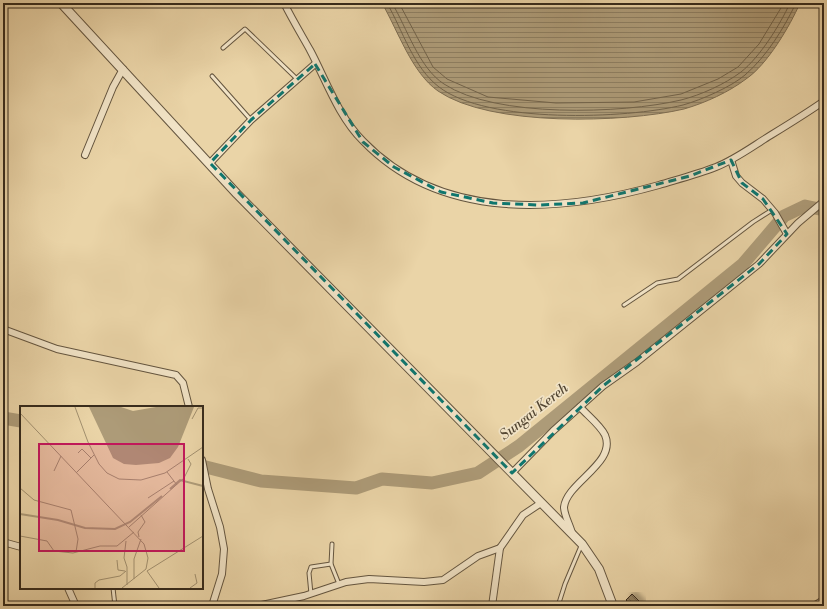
<svg xmlns="http://www.w3.org/2000/svg" width="827" height="609" viewBox="0 0 827 609" font-family="'Libre Bodoni',serif">
  <style>
    .water { fill: url(#water-rules); stroke: #7e6e53 }
    .lines { fill: none; stroke-linecap: round; stroke-linejoin: round }
    .shore { stroke: #72634a; stroke-width: 1 }
    .river { stroke: #ad9b78; stroke-width: 13 }
    .building { fill: url(#building-back-hatch); stroke: #372b1c; filter: url(#shadow) }
    .service-casing { stroke: #64553f; stroke-width: 5 }
    .minor-casing { stroke: #64553f; stroke-width: 8 }
    .tertiary-casing { stroke: #64553f; stroke-width: 10 }
    .service { stroke: #f1e3c6; stroke-width: 3 }
    .minor { stroke: #f1e3c6; stroke-width: 6 }
    .tertiary { stroke: #f1e3c6; stroke-width: 8 }
    .marked { fill: none; stroke: #0f766e; stroke-width: 3; stroke-dasharray: 8 5; stroke-linejoin: round }
    .labels { text-anchor: middle; dominant-baseline: central; stroke-width: 3.5; stroke-linejoin: round; paint-order: stroke }
    .water-label { font-size: 14px; font-style: italic; fill: #544733; stroke: #f1e3c6 }
    .inset-river { fill: none; stroke: #ad9b78; stroke-width: 2 }
    .inset-road { fill: none; stroke: #a2906f; stroke-width: 1 }
    .view { fill: #c2185b; fill-opacity: 0.15; stroke: #c2185b; stroke-width: 2 }
    .inset-edge { fill: none; stroke: #372b1c; stroke-width: 2 }
  </style>
  <defs>
    <pattern id="water-rules" width="6" height="5" patternUnits="userSpaceOnUse"><rect width="6" height="5" fill="#ad9b78"/><path d="M0 2.5h6" fill="none" stroke="#8e7f62"/></pattern>
    <pattern id="building-back-hatch" width="6" height="6" patternUnits="userSpaceOnUse"><rect width="6" height="6" fill="#948364"/><path d="M-1 5l2 2M0 0l6 6M5-1l2 2" fill="none" stroke="#7a6b52"/></pattern>
    <filter id="shadow"><feDropShadow dx="3.5" dy="-3.5" stdDeviation="2" flood-color="#0004"/></filter>
  </defs>
  <rect width="100%" height="100%" fill="#ead4a7"/>
  <filter id="stains"><feTurbulence type="fractalNoise" baseFrequency=".005" numOctaves="4"/><feColorMatrix values="0 0 0 0 .2 0 0 0 0 .09 0 0 0 0 .02 0 0 0 .5 -.17"/></filter>
  <radialGradient id="worn" r=".72"><stop offset=".6" stop-color="#630" stop-opacity="0"/><stop offset="1" stop-color="#630" stop-opacity=".3"/></radialGradient>
  <path class="water" d="M382,3h418c-10,23 -33,62 -54,76 -17,13 -41,24 -62,30 -60,14 -194,18 -246,-18 -26,-18 -40,-60 -56,-88z"/>
  <g class="lines">
    <g class="shore">
      <path d="M387,3c16,28 26,64 52,84 48,37 187,32 244,18 18,-5 48,-18 62,-30 22,-19 39,-47 51,-72"/>
      <path d="M392,3c15,25 27,65 52,81 51,34 178,30 237,16 20,-5 44,-16 60,-28 19,-15 39,-47 49,-69"/>
      <path d="M399,3l34,64 14,12 41,18 68,6 78,-1 47,-8 37,-15 20,-12 21,-23 25,-41"/>
    </g>
    <g class="river">
      <path d="M3,418l18,3"/>
      <path d="M202,466l59,15 95,7 26,-9 50,4 46,-10 41,-27 224,-182 41,-48 21,-10 19,4"/>
    </g>
  </g>
  <path class="building" d="M632,594l12,12h-12l-6,-6z"/>
  <g class="lines">
    <defs>
      <g id="service">
        <path d="M223,48l22,-19 52,50"/>
        <path d="M212,76l39,44"/>
        <path d="M624,305l33,-22 21,-4 75,-57 19,-12"/>
        <path d="M332,544l-1,20 8,20"/>
        <path d="M113,588l2,18"/>
        <path d="M311,594l-2,-21 2,-6 20,-3"/>
        <path d="M558,606l7,-22 16,-38"/>
        <path d="M811,606l13,-8"/>
      </g>
      <g id="minor">
        <path d="M284,3c8,16 17,31 26,47 16,30 28,66 53,91 78,81 197,72 296,44 20,-6 39,-11 57,-18 20,-8 37,-21 55,-32 18,-11 36,-22 53,-34"/>
        <path d="M85,155l28,-68 10,-18"/>
        <path d="M731,160l5,16 6,7 21,16 12,14 12,21"/>
        <path d="M210,163l41,-43 64,-56"/>
        <path d="M3,329l54,20 119,26 7,8 6,24"/>
        <path d="M202,460l6,29 12,38 4,22 -2,25 -10,32"/>
        <path d="M512,473l41,-42 50,-45 34,-24 122,-98 39,-41 26,-22"/>
        <path d="M572,533c-2,-8 -8,-18 -8,-26 3,-25 53,-44 41,-72 -5,-10 -18,-20 -25,-28"/>
        <path d="M3,542l18,5"/>
        <path d="M68,588l8,18"/>
        <path d="M257,606l47,-10 42,-14 23,-3 55,3 19,-2 35,-24 22,-8 23,-33 18,-12"/>
        <path d="M492,606l8,-58"/>
      </g>
      <path id="tertiary" d="M61,3l176,191 345,350 17,25 14,37"/>
    </defs>
    <use href="#service" class="service-casing"/>
    <use href="#minor" class="minor-casing"/>
    <use href="#tertiary" class="tertiary-casing"/>
    <use href="#service" class="service"/>
    <use href="#minor" class="minor"/>
    <use href="#tertiary" class="tertiary"/>
  </g>
  <path class="marked" d="M315,64l48,78 31,25 47,25 52,11 46,2 44,-2 107,-27 41,-16 11,23 21,16 24,35 -28,30 -156,122 -91,87 -302,-310 41,-43z"/>
  <g class="labels">
    <g class="water-label">
      <text transform="translate(534 412) rotate(-38)">Sungai Kereh</text>
    </g>
  </g>
  <g transform="translate(20 406)">
    <rect width="183" height="183" fill="#ead4a7"/>
    <path d="M69,1h32l12,4 23,-4h38l-16,40 -8,11 -11,5 -23,2 -12,-1 -11,-6z" fill="#ad9b78"/>
    <path class="inset-river" d="M150,83l10,-9 23,6M0,108l38,6 27,8 30,1 15,-7 32,-26"/>
    <path class="inset-road" d="M55,1l13,35 11,22 8,9 12,6 22,1 24,-7 38,-26M0,7l124,131 4,14 -2,11 -24,19M172,13l6,-11h5M58,47l4,-4 9,9M34,65l7,-15M147,66l10,13M56,67l18,-18M0,82l14,12 37,10 7,29 -2,13M128,92l26,-17M109,121l55,-49 7,-14 -3,-5M0,130l27,5 7,10 19,2 27,-7h17l17,-14M119,131l-1,-5 7,-10 -4,-7M106,135l-2,17 3,9v18M97,154l1,10 7,1M127,165l56,-35M127,165l12,17M114,173v-20l7,-20M75,182v-5l4,-3 21,-4 6,-5M170,182l7,-5 -2,-9"/>
    <path class="view" d="M19,38h145v107h-145z"/>
    <rect width="183" height="183" class="inset-edge"/>
  </g>
  <rect width="827" height="609" fill="none" stroke="#ead4a7" stroke-width="16"/>
  <rect x="4" y="4" width="819" height="601" fill="none" stroke="#372b1c" stroke-width="2"/>
  <rect x="8" y="8" width="811" height="593" fill="none" stroke="#372b1c"/>
  <rect width="100%" height="100%" filter="url(#stains)"/>
  <rect width="100%" height="100%" fill="url(#worn)"/>
</svg>
